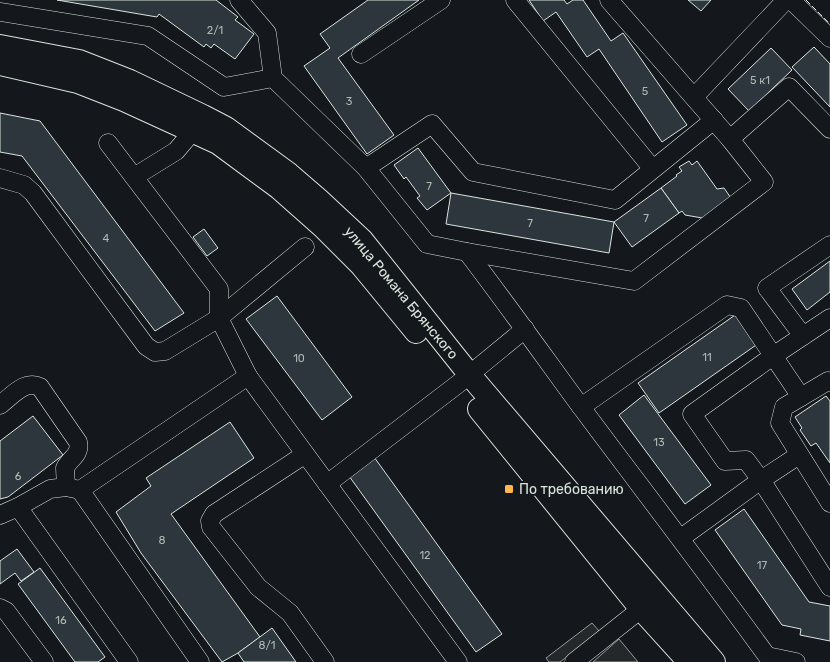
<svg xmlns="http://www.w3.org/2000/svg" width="830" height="662" viewBox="0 0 830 662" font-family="Rubik,sans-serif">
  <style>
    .parking { fill: #24282b; stroke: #939e99 }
    .building { fill: #2c363c; stroke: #d8e6dc }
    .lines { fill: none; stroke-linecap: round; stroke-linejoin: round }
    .minor-casing { stroke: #d8e6dc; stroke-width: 19 }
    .major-casing { stroke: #d8e6dc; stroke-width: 24 }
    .minor { stroke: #14181c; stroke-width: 18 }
    .major { stroke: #14181c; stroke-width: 22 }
    .fence { stroke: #d8e6dc; stroke-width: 1; stroke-dasharray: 6 2.5; stroke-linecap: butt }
    .poi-dot { fill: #ffb74d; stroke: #14181c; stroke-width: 2 }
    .labels { text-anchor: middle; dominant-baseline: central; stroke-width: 4; stroke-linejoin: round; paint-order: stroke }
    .number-label { font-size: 11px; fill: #adbab4 }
    .street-label { font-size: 14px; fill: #d8e6dc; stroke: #14181c }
    .poi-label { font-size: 14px; fill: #d8e6dc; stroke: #14181c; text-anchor: start }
  </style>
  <rect width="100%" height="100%" fill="#14181c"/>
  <g class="parking">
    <path d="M592,623l8,9 -40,30h-11l-3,-4z"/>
    <path d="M619,639l19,23h-45z"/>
  </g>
  <g class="building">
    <path d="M57,0h159l22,17 -3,3 19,14 -19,25 -21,-15 -3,4 -5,-4 -2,3 -45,-33 -2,3z"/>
    <path d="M368,0h51l-81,58 56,77 -27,19 -63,-88 26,-18 -10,-14z"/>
    <path d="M529,0h35l3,4 6,-4h10l28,41 12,-8 64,92 -25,17 -63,-93 -12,8 -31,-45 -13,9z"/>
    <path d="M688,0h23l-10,11z"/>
    <path d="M814,47l16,17v43l-38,-40z"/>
    <path d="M771,48l21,22 -43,41 -21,-22z"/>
    <path d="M0,113l40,8 144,192 -29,18 -133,-175 -22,-4z"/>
    <path d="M418,148l33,45 -24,17 -10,-12 3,-2 -14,-19 -2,2 -10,-14z"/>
    <path d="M689,161l3,4 5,-4 20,28 7,-1 9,13 -25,18 -23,-4 -3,-4 -3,2 -18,-25 16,-12 -1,-1 6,-4 -3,-4z"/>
    <path d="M661,188l18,25 -47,34 -18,-25z"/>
    <path d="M451,193l163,29 -5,31 -163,-29z"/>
    <path d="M204,229l14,19 -11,8 -14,-19z"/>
    <path d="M830,261v31l-23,18 -15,-21z"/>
    <path d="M277,296l75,101 -30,23 -76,-101z"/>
    <path d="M738,313l21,30 -100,70 -21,-30z"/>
    <path d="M644,395l67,90 -26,19 -66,-89z"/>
    <path d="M826,396l4,5v62l-14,-20 -5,3 -11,-16 2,-2 -7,-11z"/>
    <path d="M33,416l30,39 -55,42 -8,2v-58z"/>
    <path d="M230,422l24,36 -83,56 89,123 -22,16 -16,9 -81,-109 -25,-41 35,-26 -5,-8z"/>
    <path d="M374,457l128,177 -26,18 -127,-176z"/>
    <path d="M744,509l65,93 21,4v35l-30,-6 1,-6 -19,-4 -67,-95z"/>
    <path d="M17,549l17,23 -13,9 -6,-8 -15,11v-23z"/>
    <path d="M40,568l65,89 -7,5h-23l-57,-78z"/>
    <path d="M272,628l24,34h-52l-6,-9z"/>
  </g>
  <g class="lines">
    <defs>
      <g id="minor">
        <path d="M239,0l28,33 6,45 93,90 61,76 40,8c39,51 76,103 114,155 62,83 125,165 186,249l29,6"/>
        <path d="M515,0l137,168"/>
        <path d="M791,0l39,38"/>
        <path d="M0,12l148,24 76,51 49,-9"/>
        <path d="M361,54l80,-54"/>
        <path d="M694,97l92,-97"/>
        <path d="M730,139l59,-52 41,42"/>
        <path d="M366,168l66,-44 41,48 142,28 99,-80"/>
        <path d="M134,177l42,-26 17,-20"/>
        <path d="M0,178l24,7 9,8 113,153 9,6 10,-1 54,-33 86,-71"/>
        <path d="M467,252l167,29 130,-99 -34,-43 -121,-139"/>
        <path d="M830,318l-57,38 -81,58 33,47 21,-1 15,20 69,107"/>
        <path d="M803,336l-36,-48 63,-43"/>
        <path d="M248,376l210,286"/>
        <path d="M801,397l27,-16 2,1"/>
        <path d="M0,405c12,-9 25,-26 40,-18l38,55c3,13 -8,16 -13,26l1,19"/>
        <path d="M581,407l146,-102 14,3 60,89 -17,10 -4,16 50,80"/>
        <path d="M304,455l-90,59 -4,7 1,6 47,60 32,26 35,49"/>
        <path d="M327,484l131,-100 67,-55"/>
        <path d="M80,490l168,-114 -29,-58v-29l-111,-146"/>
        <path d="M18,507l111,155"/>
        <path d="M0,515l18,-8 32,-18 16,-2 14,3 120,172"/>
        <path d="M681,538l80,-58 38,-25"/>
        <path d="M0,608l6,3 38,51"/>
        <path d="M574,662l67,-53"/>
      </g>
      <g id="major">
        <path d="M0,46l79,15 51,20 73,35 23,12 63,46 29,25 44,41 107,134 245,288"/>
        <path d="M0,64l78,18 46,18 94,43 61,45 44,39 38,38 55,67"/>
        <path d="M479,409l162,200 48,53"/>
      </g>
    </defs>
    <use href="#minor" class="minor-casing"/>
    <use href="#major" class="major-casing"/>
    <use href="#minor" class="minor"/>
    <use href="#major" class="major"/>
    <path class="fence" d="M806,0l24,24"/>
  </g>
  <rect class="poi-dot" x="504" y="484" width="10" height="10" rx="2.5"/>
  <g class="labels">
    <g class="number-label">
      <text x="215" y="30">2/1</text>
      <text x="760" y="80">5 к1</text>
      <text x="645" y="91">5</text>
      <text x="349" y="101">3</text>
      <text x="429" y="186">7</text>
      <text x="646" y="218">7</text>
      <text x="530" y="223">7</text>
      <text x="106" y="238">4</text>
      <text x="707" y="357">11</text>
      <text x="299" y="358">10</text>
      <text x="659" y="442">13</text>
      <text x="18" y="476">6</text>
      <text x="162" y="540">8</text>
      <text x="425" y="555">12</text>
      <text x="762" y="565">17</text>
      <text x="61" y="620">16</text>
      <text x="267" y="645">8/1</text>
    </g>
    <g class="street-label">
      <text transform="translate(401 293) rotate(50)">улица Романа Брянского</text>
    </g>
    <g class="poi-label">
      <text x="519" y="489">По требованию</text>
    </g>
  </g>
</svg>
